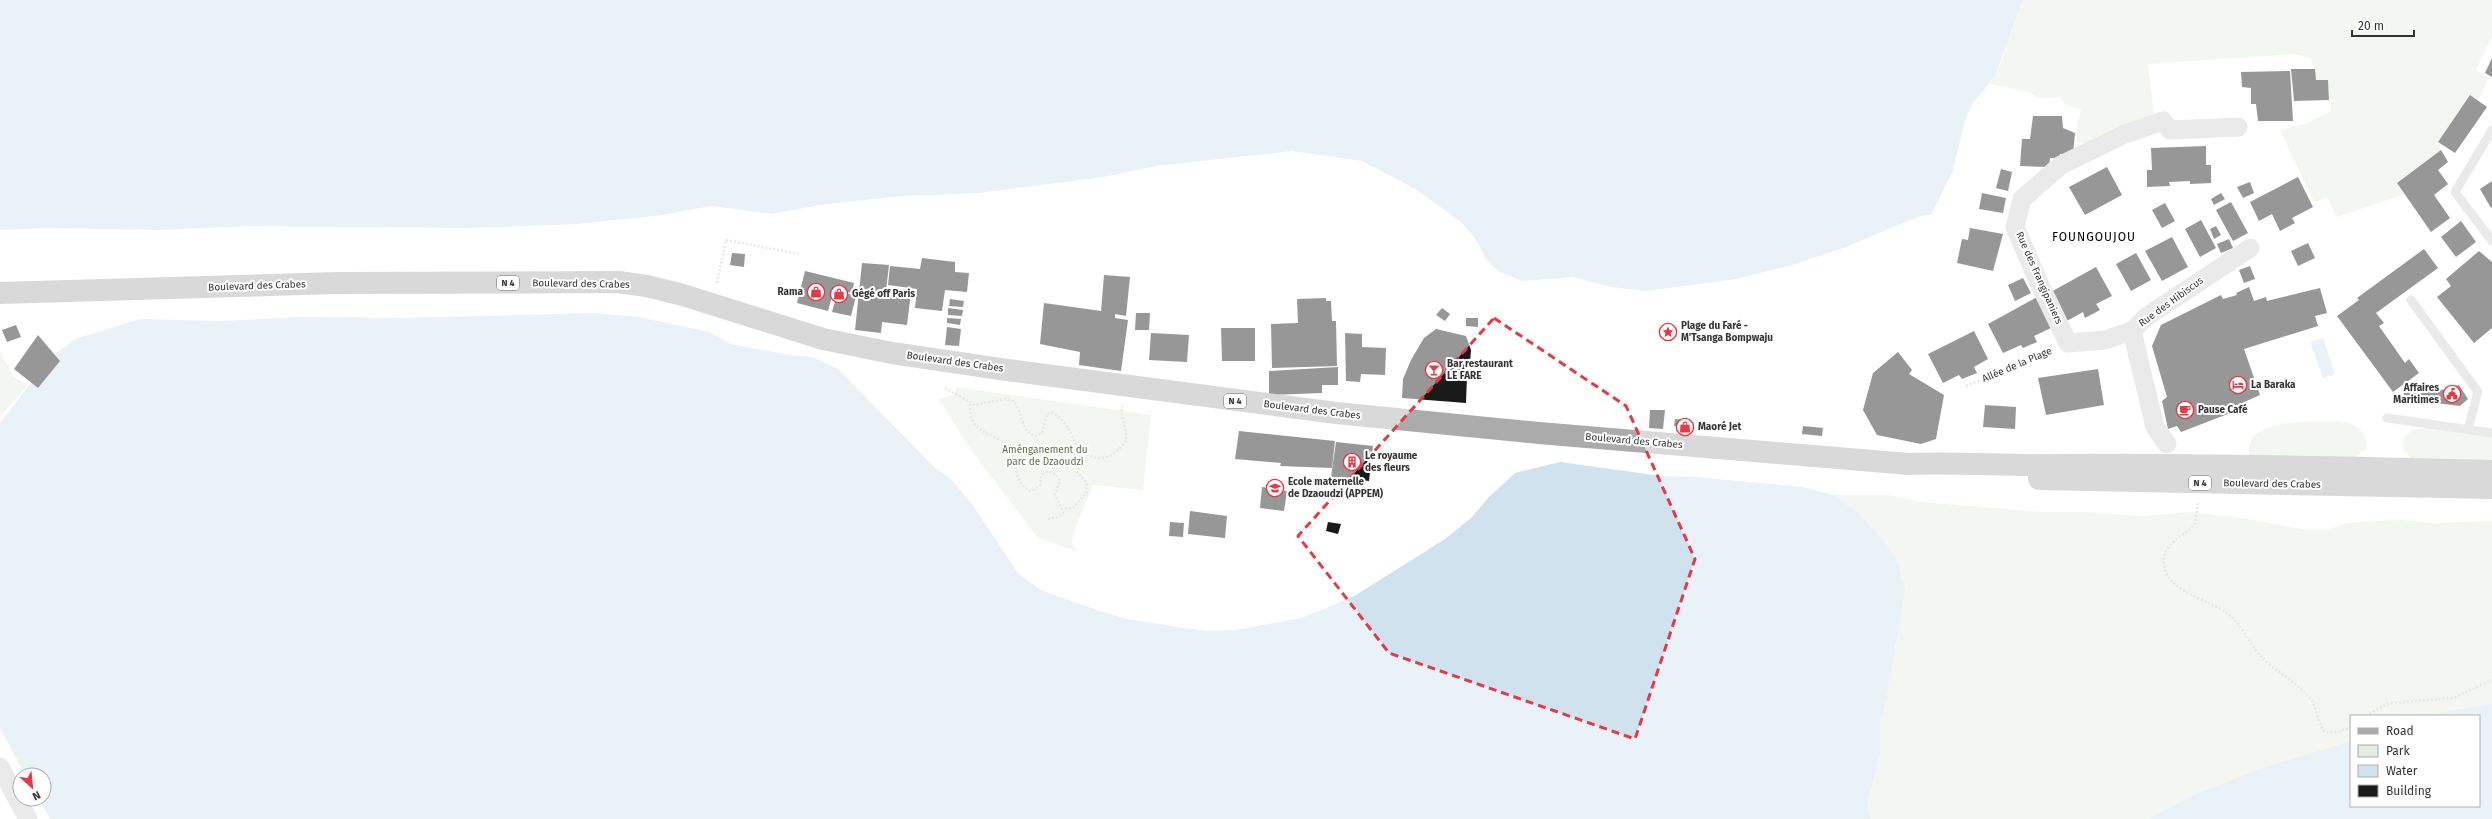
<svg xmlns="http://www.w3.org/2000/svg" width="2492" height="819" viewBox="0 0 2492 819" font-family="'Fira Sans',sans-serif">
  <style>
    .green { fill: #e6ecdf; fill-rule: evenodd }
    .water { fill: #cfe2ee }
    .building { fill: #1a1a1a }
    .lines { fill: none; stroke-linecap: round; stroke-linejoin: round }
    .path { stroke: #cdcdcd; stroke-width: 2.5; stroke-dasharray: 2 2; stroke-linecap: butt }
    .lane { stroke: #d0d0d0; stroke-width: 9 }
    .street { stroke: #d0d0d0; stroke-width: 19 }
    .primary { stroke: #ababab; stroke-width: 22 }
    .marked { fill: none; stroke: #e63946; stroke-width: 3; stroke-dasharray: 8 5; stroke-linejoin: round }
    .labels { text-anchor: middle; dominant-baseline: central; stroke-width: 4; stroke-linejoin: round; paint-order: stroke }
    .shield { fill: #fff; stroke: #707070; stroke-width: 1 }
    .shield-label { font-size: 9px; font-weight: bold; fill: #333 }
    .street-label { font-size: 10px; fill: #333; stroke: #fff }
    .poi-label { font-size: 10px; font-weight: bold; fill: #333; stroke: #fff; text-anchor: start }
    .park-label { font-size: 10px; fill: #56703f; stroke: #fff }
    .quarter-label { font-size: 12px; letter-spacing: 1px; fill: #000; stroke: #fff }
  </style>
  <rect width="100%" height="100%" fill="#fff"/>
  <g class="green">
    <path d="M2023,0h469v37l-16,33 13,8 -11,22 -8,-5 -32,47 3,8 -44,32 8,12 -68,23 -10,-20 -13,5 -34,-72 28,-7 23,-12 -3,-31h-12l-1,-11 -5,-11 -15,-4 -147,10 6,52 -69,27 -8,-1v-19l4,-13 -16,-6 -5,-7 -22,1 -7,-5 -41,-9 10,-19z"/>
    <path d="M0,352l14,25 14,8 -28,32z"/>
    <path d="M956,387l195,28 -8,75 -50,-5 -20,49 -1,10 5,8 -40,-15 -69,-91 -29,-47 15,-4z"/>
    <path d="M2338,421c18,2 28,8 29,28l-16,10 -101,-2c-11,-40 64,-35 88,-36z"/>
    <path d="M2429,428l63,8v27l-80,-2 -9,-14 1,-10 8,-7z"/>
    <path d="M1834,495h54l34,7 119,10h44l58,4 45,-4 48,5 71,13 21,-1 19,-6 25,-2 30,-1 30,3 60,-2v298h-621l-4,-15 13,-49v-32l16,-78 -38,-132zM2351,716h128v90h-128z"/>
  </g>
  <g class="water">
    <path d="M0,0h2023l-28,76 -24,30 -7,18 -11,47 -22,44 -11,1 -74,31 -54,18 -56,14 -90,12 -35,-4 -38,-10 -50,4 -24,-9 -13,-13 -11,-21 -13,-15 -45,-33 -55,-29 -70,-10 -136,15 -52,11 -125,16 -78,3 -81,9 -48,9 -60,-8 -50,9 -84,9 -110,4 -221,-2 -87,4 -115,-2 -45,2z"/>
    <path d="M594,313l45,4 70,15 22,12 59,11 23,2 25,12 95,97 18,13 21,25 46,69 23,17 56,20 30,9 58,9 23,3 27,-1 66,-12 28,-11 27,-12 89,-56 26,-21 18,-21 26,-24 45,-11 101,14 34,1 108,10 31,8 24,18 28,31 11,16 8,30 -18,105 -7,28v32l-13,49 4,15h-1821l-12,-20h6v-24h-19l-25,-47v-305l49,-64 26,-20 65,-20 80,2 79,-4 100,1z"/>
    <path d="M2323,338l12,36 -12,4 -13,-36z"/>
    <path d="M2492,704v115h-343l45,-24 66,-26 91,-28v65h128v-90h-61z"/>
  </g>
  <g class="building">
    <path d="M2492,58v19l-7,-4z"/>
    <path d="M2291,69h24l1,11h12l1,20 -35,1z"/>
    <path d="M2290,71l3,50h-35l-2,-17h-5v-16l-9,-1 -1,-15z"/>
    <path d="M2470,95l17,12 -32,46 -17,-11z"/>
    <path d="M2033,116h29l1,12 12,5 -2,21h-13v4h-10l-1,9 -29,-1 2,-27h8z"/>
    <path d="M2206,146v19h5v18l-21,1v-3l-21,1 1,4 -23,1v-17h5l-1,-22z"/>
    <path d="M2441,150l7,12 -10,8 10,14 -14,11 16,23 -19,14 -34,-49z"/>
    <path d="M2107,167l15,28 -37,20 -16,-28z"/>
    <path d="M2001,169l11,3 -4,19 -12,-3z"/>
    <path d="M2298,177l15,30 -21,11 3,5 -15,8 -8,-17 -13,7 -9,-19z"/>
    <path d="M2492,181v26l-1,1 -11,-19z"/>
    <path d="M2250,182l4,11 -11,5 -6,-11z"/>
    <path d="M1982,193l24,5 -3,15 -24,-4z"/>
    <path d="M2221,193l4,6 -11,6 -3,-6z"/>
    <path d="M2231,202l17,31 -15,8 -17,-31z"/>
    <path d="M2165,203l10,18 -13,7 -10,-18z"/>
    <path d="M2201,220l15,28 -16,9 -15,-28z"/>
    <path d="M2461,221l15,21 -20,15 -15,-20z"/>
    <path d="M2216,226l5,9 -7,4 -4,-10z"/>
    <path d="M1970,228l33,6 -10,37 -36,-8 5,-24 6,1z"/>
    <path d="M2172,237l16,30 -26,14 -17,-30z"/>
    <path d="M2229,239l4,9 -12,5 -4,-9z"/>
    <path d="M2308,243l7,15 -17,8 -7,-15z"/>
    <path d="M2424,249l14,19 -62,45 8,10 -5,3 26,37 4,-4 10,14 -26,19 -56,-76 22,-16 -2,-2z"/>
    <path d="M2479,251l13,11v66l-18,15 -37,-46 14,-11 -5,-7z"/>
    <path d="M732,253l13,1 -1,13 -14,-2z"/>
    <path d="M2136,253l15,27 -20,11 -15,-27z"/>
    <path d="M922,258l33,4v10l14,1 -2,19 -22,-2 -3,21 -27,-3 2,-19 -29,-4 2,-19 30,3z"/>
    <path d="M862,263l27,2 -3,26 25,2 -4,32 -25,-3 -1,11 -26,-3z"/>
    <path d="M2250,266l5,13 -11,4 -5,-13z"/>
    <path d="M2096,267l16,29 -16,8 4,6 -15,8 -2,-6 -18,10 -16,-29z"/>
    <path d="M805,271l49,12 -2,10 -18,-4 -6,22 -31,-8z"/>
    <path d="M1104,275l26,2 -4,39 -11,-2v4l13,2 -7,51 -42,-6 1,-13 -40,-8 4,-41 57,8z"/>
    <path d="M2023,278l8,15 -16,8 -7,-16z"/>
    <path d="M2249,287l5,14 12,-4 1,4 53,-13 7,25 -12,3 3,10 -74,23 16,46 -29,13 2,4 -52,20 -4,-6 -9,3 -6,-28 5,-4 -15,-51 9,-21 60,-30 2,4 14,-4 -1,-2z"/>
    <path d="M838,291l18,5 -5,20 -19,-4z"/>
    <path d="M2037,297l16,30 -19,9 3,6 -14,6 -2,-3 -18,8 -15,-29z"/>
    <path d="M1326,298v3h5l1,20h4l1,45 -65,2 -1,-44 27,-1 -1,-24z"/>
    <path d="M950,299l14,2 -1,6 -14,-1z"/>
    <path d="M948,308l15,2 -1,6 -14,-1z"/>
    <path d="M1442,308l8,6 -5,7 -9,-6z"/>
    <path d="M1136,313h14l-1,17h-14z"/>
    <path d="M947,318l14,1 -1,6 -13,-2z"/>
    <path d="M1466,318h12v9l-12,-1z"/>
    <path d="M16,325l5,12 -14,5 -5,-12z"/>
    <path d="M947,327l14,2 -2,17 -14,-1z"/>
    <path d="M1221,328h34v33h-33z"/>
    <path d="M1436,329l30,7 5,14 -1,13 -7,8 -14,-1 18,6 -1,27 -64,-5 1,-19 8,-19 13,-22z"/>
    <path d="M1974,331l14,28 -14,8 3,6 -15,6 -3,-4 -16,8 -15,-29z"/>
    <path d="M1151,333l38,2 -2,27 -38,-2z"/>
    <path d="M1345,333l17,1v13l24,1 -1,27 -24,-1 -1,8 -14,-1z"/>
    <path d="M38,335l22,26 -22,27 -24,-19z"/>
    <path d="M1898,352l14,18 -3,4 35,21 -8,44 -15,5 -44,-9 -14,-25 10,-37z"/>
    <path d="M1338,367v18h-16v8l-53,2v-24z"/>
    <path d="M2098,369l6,36 -58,10 -8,-37z"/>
    <path d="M2405,385l48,6 1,-5 5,-1 9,14 -8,7 -57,-7z"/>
    <path d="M1985,405l31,2 -1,22 -32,-2z"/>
    <path d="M1650,410h15l-2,19 -14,-1z"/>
    <path d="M1675,419l13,1 -1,7 -13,-1z"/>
    <path d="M1803,426l20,2 -1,8 -20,-2z"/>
    <path d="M1239,431l96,10 -3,27 -52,-2 1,-3 -46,-4z"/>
    <path d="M1336,442l37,4 -4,35 -38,-4z"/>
    <path d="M1262,487l25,4 -3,20 -24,-3z"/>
    <path d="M1190,511l37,5 -2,22 -37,-4z"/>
    <path d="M1170,522l14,1 -1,14 -14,-1z"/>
    <path d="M1328,522l13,2 -3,10 -12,-3z"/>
  </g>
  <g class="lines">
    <g class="path">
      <path d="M717,283l9,-43 73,14"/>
      <path d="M1966,386l83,-35"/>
      <path d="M945,388l30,17 30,-6 8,2c10,9 7,31 22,35l7,-3 5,-18 3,-3c26,9 18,43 49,46 12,1 21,-9 27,-18 1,-12 -6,-21 -4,-34"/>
      <path d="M970,404c-1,31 20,26 39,42 8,13 4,41 23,45l8,-6 1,-9 4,-4c8,-1 12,3 15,9l-5,14 7,14 11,-1 14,-16v-9l-10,-11 6,-18"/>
      <path d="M2198,503l-3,21c-12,13 -34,20 -31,41 3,27 44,34 63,48 14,10 20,27 31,40 15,17 36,27 51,44 9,11 8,27 16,35h13l13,-5"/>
      <path d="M1048,519l10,-2 7,-6"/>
      <path d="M2366,716l17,-10 10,-3 60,-5 39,-18"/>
    </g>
    <g class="lane">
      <path d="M2492,130l-37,62 37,49"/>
      <path d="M2411,300l67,92 -10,37"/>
      <path d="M2387,418l105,15"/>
    </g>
    <g class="street">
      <path d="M2132,331l-27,9 -37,3 -29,-60 -24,-56 7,-28 39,-34 64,-31 38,-13 7,9 68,-3"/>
      <path d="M2167,444l-12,-17 -23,-96 14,-14 104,-69"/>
      <path d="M0,767l28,52"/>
    </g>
    <g class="primary">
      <path d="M0,293l337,-10 281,-1 29,4 36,9 140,44 69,14 108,16 336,44 203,20 370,31c49,-2 98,2 148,1 145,-1 290,2 435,6"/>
      <path d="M2039,479l453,9"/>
    </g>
  </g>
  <path d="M0 0H2492V819H0ZM1494,318l132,88 69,153 -60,180 -246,-86 -91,-117z" fill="#fff" fill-opacity=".55" fill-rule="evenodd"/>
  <path class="marked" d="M1494,318l132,88 69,153 -60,180 -246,-86 -91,-117z"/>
  <defs>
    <symbol id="shop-ring" viewBox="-11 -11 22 22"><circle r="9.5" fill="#fff" stroke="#e63946" stroke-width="1.5"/><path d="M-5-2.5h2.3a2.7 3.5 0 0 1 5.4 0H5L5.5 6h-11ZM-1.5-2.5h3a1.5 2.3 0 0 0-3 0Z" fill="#e63946"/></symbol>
    <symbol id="sight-ring" viewBox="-11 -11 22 22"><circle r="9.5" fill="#fff" stroke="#e63946" stroke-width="1.5"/><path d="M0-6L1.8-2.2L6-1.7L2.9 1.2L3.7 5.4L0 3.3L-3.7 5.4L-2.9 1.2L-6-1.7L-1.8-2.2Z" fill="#e63946"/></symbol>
    <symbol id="bar-ring" viewBox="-11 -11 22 22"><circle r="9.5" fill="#fff" stroke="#e63946" stroke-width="1.5"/><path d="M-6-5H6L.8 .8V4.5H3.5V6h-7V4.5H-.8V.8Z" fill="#e63946"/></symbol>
    <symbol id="hotel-ring" viewBox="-11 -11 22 22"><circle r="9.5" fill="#fff" stroke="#e63946" stroke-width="1.5"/><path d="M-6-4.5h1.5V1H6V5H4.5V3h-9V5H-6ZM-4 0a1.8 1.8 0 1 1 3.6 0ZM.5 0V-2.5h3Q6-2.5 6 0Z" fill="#e63946"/></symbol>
    <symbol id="civic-ring" viewBox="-11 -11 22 22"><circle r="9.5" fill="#fff" stroke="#e63946" stroke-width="1.5"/><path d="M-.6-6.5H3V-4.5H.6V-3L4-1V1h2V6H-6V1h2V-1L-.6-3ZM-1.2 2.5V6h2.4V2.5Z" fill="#e63946"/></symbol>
    <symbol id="cafe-ring" viewBox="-11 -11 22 22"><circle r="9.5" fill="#fff" stroke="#e63946" stroke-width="1.5"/><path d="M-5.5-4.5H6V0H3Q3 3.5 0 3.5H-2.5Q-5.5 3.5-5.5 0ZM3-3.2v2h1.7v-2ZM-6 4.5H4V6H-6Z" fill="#e63946"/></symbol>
    <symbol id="building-ring" viewBox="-11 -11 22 22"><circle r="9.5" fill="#fff" stroke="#e63946" stroke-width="1.5"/><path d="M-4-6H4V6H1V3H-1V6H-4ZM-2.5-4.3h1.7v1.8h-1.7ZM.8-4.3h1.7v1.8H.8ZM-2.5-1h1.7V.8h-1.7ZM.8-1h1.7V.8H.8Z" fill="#e63946"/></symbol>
    <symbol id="school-ring" viewBox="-11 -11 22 22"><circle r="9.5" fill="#fff" stroke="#e63946" stroke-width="1.5"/><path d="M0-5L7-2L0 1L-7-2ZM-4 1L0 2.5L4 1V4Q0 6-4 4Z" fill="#e63946"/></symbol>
  </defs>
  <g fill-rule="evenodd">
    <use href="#shop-ring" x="806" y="282" width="20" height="20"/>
    <use href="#shop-ring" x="829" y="284" width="20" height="20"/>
    <use href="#sight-ring" x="1658" y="322" width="20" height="20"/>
    <use href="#bar-ring" x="1424" y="360" width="20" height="20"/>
    <use href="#hotel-ring" x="2228" y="375" width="20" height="20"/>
    <use href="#civic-ring" x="2442" y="384" width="20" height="20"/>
    <use href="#cafe-ring" x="2175" y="400" width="20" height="20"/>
    <use href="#shop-ring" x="1675" y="417" width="20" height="20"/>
    <use href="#building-ring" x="1342" y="452" width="20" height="20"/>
    <use href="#school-ring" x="1265" y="478" width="20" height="20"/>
  </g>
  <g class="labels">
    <g class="shield">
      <rect x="497" y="276" width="22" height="14" rx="3"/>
      <rect x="1224" y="394" width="22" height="14" rx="3"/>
      <rect x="2189" y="476" width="22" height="14" rx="3"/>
    </g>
    <g class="shield-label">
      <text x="508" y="283">N 4</text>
      <text x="1235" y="401">N 4</text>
      <text x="2200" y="483">N 4</text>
    </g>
    <g class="street-label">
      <text transform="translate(2039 278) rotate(66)">Rue des Frangipaniers</text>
      <text transform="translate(581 284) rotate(1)">Boulevard des Crabes</text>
      <text transform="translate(257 286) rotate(-2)">Boulevard des Crabes</text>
      <text transform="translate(2171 302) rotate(-36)">Rue des Hibiscus</text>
      <text transform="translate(955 362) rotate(8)">Boulevard des Crabes</text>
      <text transform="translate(2017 365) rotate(-23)">Allée de la Plage</text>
      <text transform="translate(1312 410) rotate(7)">Boulevard des Crabes</text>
      <text transform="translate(1634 441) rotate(5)">Boulevard des Crabes</text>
      <text transform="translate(2272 484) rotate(1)">Boulevard des Crabes</text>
    </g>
    <g class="poi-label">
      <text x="803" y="292" text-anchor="end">Rama</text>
      <text x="852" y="294">Gégé off Paris</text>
      <text x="1681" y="326">Plage du Faré -<tspan x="1681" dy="12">M'Tsanga Bompwaju</tspan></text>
      <text x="1447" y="364">Bar restaurant<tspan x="1447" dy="12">LE FARE</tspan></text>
      <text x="2251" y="385">La Baraka</text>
      <text x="2439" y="388" text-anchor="end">Affaires<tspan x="2439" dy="12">Maritimes</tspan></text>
      <text x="2198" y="410">Pause Café</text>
      <text x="1698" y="427">Maoré Jet</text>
      <text x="1365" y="456">Le royaume<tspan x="1365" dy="12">des fleurs</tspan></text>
      <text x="1288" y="482">Ecole maternelle<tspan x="1288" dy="12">de Dzaoudzi (APPEM)</tspan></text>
    </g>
    <g class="park-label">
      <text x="1045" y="450">Aménganement du<tspan x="1045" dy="12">parc de Dzaoudzi</tspan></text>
    </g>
    <g class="quarter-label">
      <text x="2094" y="237">FOUNGOUJOU</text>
    </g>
  </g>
  <rect x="2350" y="715" width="130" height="92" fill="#ffffff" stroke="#adadad"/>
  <rect x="2358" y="728" width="20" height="6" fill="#ababab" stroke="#adadad"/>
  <text x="2386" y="735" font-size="12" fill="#333333">Road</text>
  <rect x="2358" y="745" width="20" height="12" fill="#e6ecdf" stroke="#adadad"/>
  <text x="2386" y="755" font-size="12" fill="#333333">Park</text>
  <rect x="2358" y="765" width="20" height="12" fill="#cfe2ee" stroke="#adadad"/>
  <text x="2386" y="775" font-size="12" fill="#333333">Water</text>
  <rect x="2358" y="785" width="20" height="12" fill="#1a1a1a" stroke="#adadad"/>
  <text x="2386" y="795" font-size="12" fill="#333333">Building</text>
  <g transform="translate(32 787) rotate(153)"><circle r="19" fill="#ffffff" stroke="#adadad"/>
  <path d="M0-3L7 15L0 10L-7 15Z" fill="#e63946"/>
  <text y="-6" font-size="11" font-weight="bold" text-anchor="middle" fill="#333333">N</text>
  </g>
  <path d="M2352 30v6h62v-6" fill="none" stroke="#333333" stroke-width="2"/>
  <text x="2358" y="30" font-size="12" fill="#333333" stroke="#ffffff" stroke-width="3" paint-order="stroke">20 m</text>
</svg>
